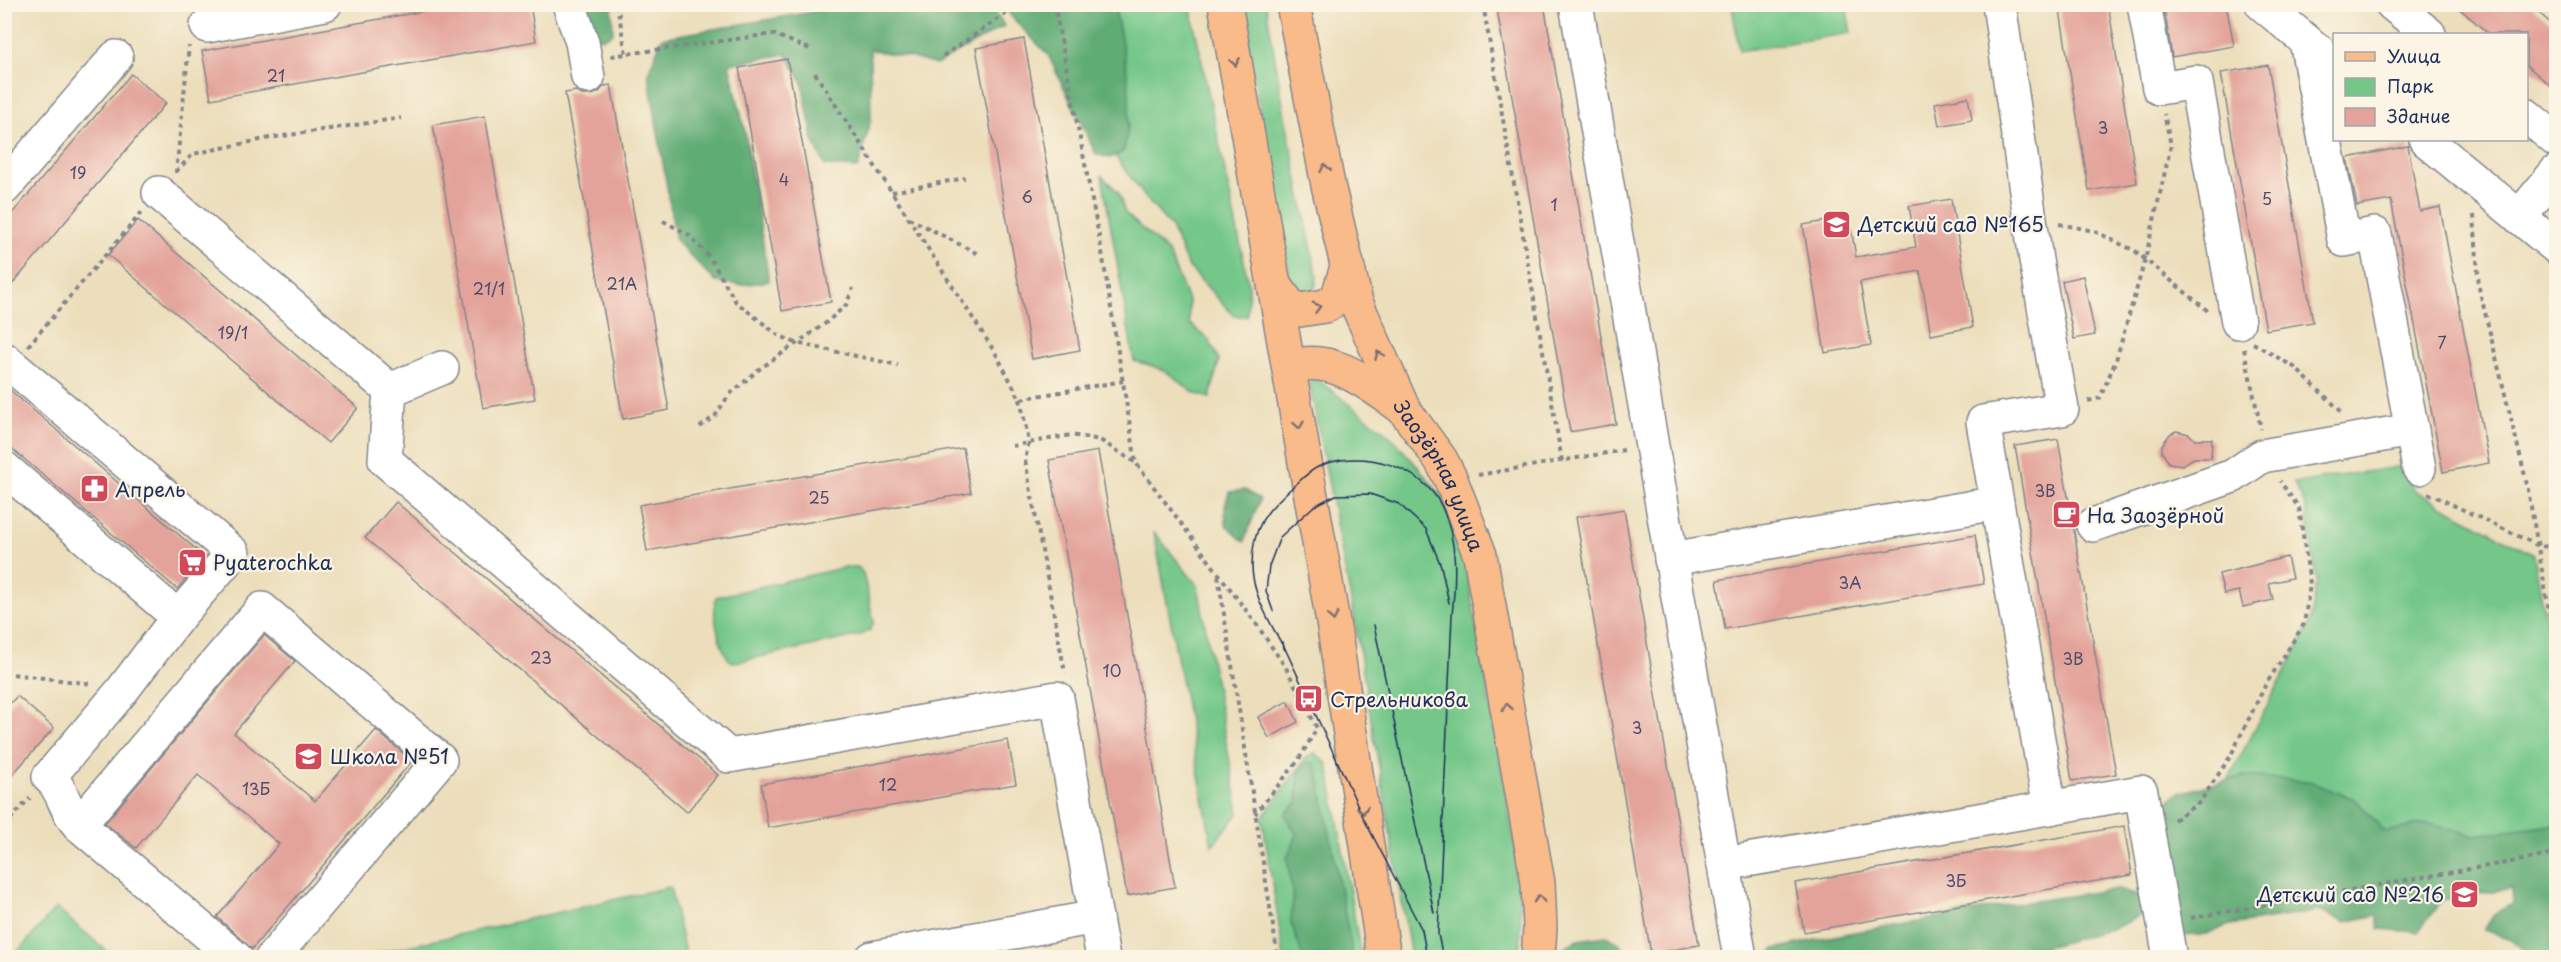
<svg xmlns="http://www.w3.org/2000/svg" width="2561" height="962" viewBox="0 0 2561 962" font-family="'Playpen Sans',sans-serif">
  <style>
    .green { fill: #75c789; stroke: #487b74; stroke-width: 1.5 }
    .forest { fill: #60ac75; stroke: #3e6e6a; stroke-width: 1.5 }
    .building { fill: #e3a39a }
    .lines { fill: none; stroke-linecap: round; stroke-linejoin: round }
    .minor-casing { stroke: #84868c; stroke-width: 36 }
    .major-casing { stroke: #84868c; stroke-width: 36 }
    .path { stroke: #84868c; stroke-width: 4; stroke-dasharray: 4.5 4.5; stroke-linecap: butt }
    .minor { stroke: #fff; stroke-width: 33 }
    .major { stroke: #fabb8b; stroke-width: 33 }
    .tram { stroke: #1b2f5e; stroke-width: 1.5 }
    .oneway { stroke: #7f6e72 }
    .labels { text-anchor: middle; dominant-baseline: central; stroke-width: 4.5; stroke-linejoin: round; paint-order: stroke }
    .number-label { font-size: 16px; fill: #4d4c6d }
    .poi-label { font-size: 20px; fill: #1b2f5e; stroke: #fcf5e5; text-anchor: start }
    .street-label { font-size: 20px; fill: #1b2f5e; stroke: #fcf5e5 }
  </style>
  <rect width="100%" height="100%" fill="#fcf5e5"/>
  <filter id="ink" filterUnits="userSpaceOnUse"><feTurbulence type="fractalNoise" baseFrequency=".0167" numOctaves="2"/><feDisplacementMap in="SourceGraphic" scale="12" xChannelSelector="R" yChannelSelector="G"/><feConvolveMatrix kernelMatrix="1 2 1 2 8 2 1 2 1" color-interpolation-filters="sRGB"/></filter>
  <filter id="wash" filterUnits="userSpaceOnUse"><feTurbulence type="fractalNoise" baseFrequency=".008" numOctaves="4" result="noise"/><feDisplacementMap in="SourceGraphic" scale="24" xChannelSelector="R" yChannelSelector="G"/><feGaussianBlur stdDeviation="1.35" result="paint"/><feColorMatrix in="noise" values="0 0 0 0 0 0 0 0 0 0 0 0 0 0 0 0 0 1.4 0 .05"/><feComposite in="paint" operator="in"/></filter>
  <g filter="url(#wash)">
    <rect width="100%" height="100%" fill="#ecdebb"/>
    <g class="green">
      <path d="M1073,5h117l59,281 -2,30h-13l-46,-50 -17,-39 -26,-30 -32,-44z"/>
      <path d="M1241,5h25l18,106 33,165 -2,12 -12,6h-7l-5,-9z"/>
      <path d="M1732,5h114l5,28 -112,18z"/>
      <path d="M1102,176l16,16 7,21 43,39 21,51v20l20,17 10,20 -9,38c-24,-6 -18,-8 -36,-21 -12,-9 -26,-13 -40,-16z"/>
      <path d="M1318,380l71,55 29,32 26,32 20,56 55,314 2,69 -3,19h-107l-59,-351 -43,-225z"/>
      <path d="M2403,466l11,24 120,65 22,123v164l-333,55 -3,-102 90,-171 7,-43 -12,-76 -11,-22z"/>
      <path d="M1154,532l44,54 41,227 -27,33z"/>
      <path d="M846,567h12l5,6 11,49 -4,8 -9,5 -120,26 -10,1c-11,-11 -20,-51 -15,-65z"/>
      <path d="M1315,753l13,11 33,193h-77l-22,-139 44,-60z"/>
      <path d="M670,887l16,70h-307l-1,-4z"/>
      <path d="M56,908l58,49h-101z"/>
    </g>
    <g class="forest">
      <path d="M857,4l135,1 12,21 -68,39 -27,-8 -39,-7 1,69 -13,49 -33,-2 -12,-26 -11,-59 -16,-27 -57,10 16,67 24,150 -28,4 -25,-3 -40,-41 -28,-168 14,-35z"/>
      <path d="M574,5h38l1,28 -11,6 -16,-10z"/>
      <path d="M1005,5h109c10,47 23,99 9,147l-13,6 -14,-4 -48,-99 -38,-40z"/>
      <path d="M1245,490l15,9 -16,43 -18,-17 -1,-19 4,-14z"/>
      <path d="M1305,763h9l4,9 35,185h-50l-12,-34 2,-27 -6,-38 10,-23 -12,-21 12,-11 2,-31z"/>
      <path d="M2244,776l63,5 48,18 30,33 41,-9 48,12 80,-10 2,-8v140h-23l-24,-19 -25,-8 11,-17 18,-9 -1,-16 -70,12 -24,32 -39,-3 -2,-14 -32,7 -26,-11 -89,14 -28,10 -25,1 -11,-90 -2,-42 15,-11z"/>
      <path d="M2117,889l29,8 2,15 -33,16 -72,20 -115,10h-162l9,-9 69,-15 171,-30z"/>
      <path d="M1606,936l13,7 13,14h-75l2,-7 19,-10z"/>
    </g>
    <g id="blocks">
      <g class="building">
        <path d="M463,4h67l6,37 -325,58 -9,-48z"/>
        <path d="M1496,4h48l72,420 -46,8z"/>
        <path d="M2059,4h49l29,179 -48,8z"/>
        <path d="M2180,4h46l8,42 -62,11 -8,-50z"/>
        <path d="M2454,4h75l27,24v62l-30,-25v-31h-37z"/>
        <path d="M1024,39l56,311 -48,9 -56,-311z"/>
        <path d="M787,59l44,243 -49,9 -43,-243z"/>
        <path d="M2268,65l45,257 -47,8 -45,-257z"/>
        <path d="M131,74l35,29 -162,191v-71z"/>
        <path d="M611,85l58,325 -46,9 -58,-326 11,-2 6,4h10l7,-3 5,-6z"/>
        <path d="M1968,97l4,23 -33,6 -4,-23z"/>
        <path d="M485,116l50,283 -52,9 -50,-283z"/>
        <path d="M2408,146l12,65 20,-4 49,256 -46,9 -52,-272 -34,6 -10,-48z"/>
        <path d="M1951,199l22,128 -42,8 -11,-64 -60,11 11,63 -46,8 -22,-128 46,-8 7,40 60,-10 -7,-41z"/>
        <path d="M138,220l220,188 -30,35 -220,-188z"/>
        <path d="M2083,276l12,59 -21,4 -12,-58z"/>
        <path d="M4,385l201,172 -28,32 -173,-147z"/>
        <path d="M2176,431l13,3 5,5h18l-1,19h-17l-12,7 -13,-2 -7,-11v-7l8,-11z"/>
        <path d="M2058,439l58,335 -44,7 -57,-335z"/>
        <path d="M963,448l8,45 -324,58 -8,-46z"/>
        <path d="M1098,451l77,436 -48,9 -78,-436z"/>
        <path d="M396,502l322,273 -31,37 -322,-274z"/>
        <path d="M1624,509l75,436 -48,9 -75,-437z"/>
        <path d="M1975,535l9,49 -259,45 -8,-49z"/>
        <path d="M2287,557l5,21 -23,5 4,17 -30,7 -4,-16 -15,3 -5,-20z"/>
        <path d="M264,635l31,26 -61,72 81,68 61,-71 36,31 -160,188 -35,-32 62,-73 -81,-69 -62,73 -31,-25z"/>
        <path d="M17,696l37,32 -50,56v-74z"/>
        <path d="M1288,701l10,21 -29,16 -11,-21z"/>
        <path d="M1008,740l8,44 -248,44 -7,-44z"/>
        <path d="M2124,826l8,49 -328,57 -9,-49z"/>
      </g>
    </g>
  </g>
  <g filter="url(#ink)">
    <use href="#blocks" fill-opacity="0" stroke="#84868c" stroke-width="1.5"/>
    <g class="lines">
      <defs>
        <g id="minor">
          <path d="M569,4l13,38 6,35"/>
          <path d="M1576,4l164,954"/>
          <path d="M1999,4l37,256 26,149 -79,13 67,386"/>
          <path d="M2144,4l15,84 37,-6 42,240"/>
          <path d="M2262,4l72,60"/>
          <path d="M2392,4l37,30"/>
          <path d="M207,26l118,-22"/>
          <path d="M2306,41l38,199 31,-6 44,234"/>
          <path d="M2526,115l30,25"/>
          <path d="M2426,140l130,107"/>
          <path d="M4,188l112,-131"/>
          <path d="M159,193l231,197"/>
          <path d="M2519,217l37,-45"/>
          <path d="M4,359l229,194 -55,64 -174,-149"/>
          <path d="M442,368l-52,22 -5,70 344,296 328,-58 46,260"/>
          <path d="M2093,525l140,-49 29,-20 150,-26"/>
          <path d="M1671,559l326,-56"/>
          <path d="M79,825c-15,-15 -15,-35 -30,-48l72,-85 57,-75"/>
          <path d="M1724,864l417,-72 29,166"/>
          <path d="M236,958l-157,-133 183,-216 178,151 -168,198"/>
          <path d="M872,958l224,-41"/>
        </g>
        <g id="major">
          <path d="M1225,4l109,624 50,330"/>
          <path id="s1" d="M1293,4l35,181 28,117 47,106 38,52 10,20 29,75 58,328 2,45 -2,30"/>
          <path d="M1275,285l15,21 10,4 25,-4 12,-7 10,-32"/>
          <path d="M1289,368c41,-17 81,17 114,40"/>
        </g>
      </defs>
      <use href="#minor" class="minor-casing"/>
      <use href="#major" class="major-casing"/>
      <g class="path">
        <path d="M617,4l9,50"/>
        <path d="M1054,4l48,248 34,211 121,162 29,43 31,60 -19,33 -43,53"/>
        <path d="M1483,4l79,457"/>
        <path d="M611,56l162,-22 37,15"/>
        <path d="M943,56l70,-47 -1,-5"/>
        <path d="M815,73l181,281 24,45 103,-18"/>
        <path d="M176,172l17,-18 77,-16 131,-20"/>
        <path d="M176,173l13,-127"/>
        <path d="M892,192l73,-14"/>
        <path d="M2474,215l5,73 48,196 29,167"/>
        <path d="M909,218l69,36"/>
        <path d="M663,221l25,13 22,24 26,44 42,33 18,8 102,22"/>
        <path d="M2059,224l35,7 41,20 73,60"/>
        <path d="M2253,343l41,24 49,46"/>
        <path d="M28,346l114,-134"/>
        <path d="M2244,349l17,80"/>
        <path d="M1020,399l9,43 -4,18 40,213"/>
        <path d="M2088,401l12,-3 16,-38 29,-100 26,-115 -7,-31"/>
        <path d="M700,427l15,-11 14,-21 29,-25 68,-47 20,-18 7,-17"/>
        <path d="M1012,446l59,-11 29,5 36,23"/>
        <path d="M1478,475l146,-25"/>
        <path d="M2428,493l111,53 17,1"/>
        <path d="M1218,576l60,382"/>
        <path d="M4,673l88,11"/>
        <path d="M2174,820l26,-18 30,-45 35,-71 39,-62 6,-40 -11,-76 -19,-27"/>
        <path d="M4,826l26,-28"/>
        <path d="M2191,918l365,-64"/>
      </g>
      <use href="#minor" class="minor"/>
      <use href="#major" class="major"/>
      <g class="tram">
        <path d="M1273,611l-7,-20 3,-25 11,-29 34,-31 22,-11 34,-1 29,10 27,25 15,37 8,37"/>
        <path d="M1374,625l60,288"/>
        <path d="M1282,642l83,179 57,109 5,28"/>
        <path d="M1285,650c-13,-25 -33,-54 -33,-84 0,-40 14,-56 43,-81 7,-6 15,-15 25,-19 41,-18 103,0 122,41 16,35 14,71 10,108l-14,319 5,24"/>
      </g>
    </g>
    <defs><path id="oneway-chevron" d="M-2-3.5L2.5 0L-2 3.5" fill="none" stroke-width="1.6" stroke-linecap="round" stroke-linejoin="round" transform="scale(1.5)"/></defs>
    <g class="oneway">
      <use href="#oneway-chevron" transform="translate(1235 62) rotate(80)"/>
      <use href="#oneway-chevron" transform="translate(1325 168) rotate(-101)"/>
      <use href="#oneway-chevron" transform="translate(1317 307) rotate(-14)"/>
      <use href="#oneway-chevron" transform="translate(1379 355) rotate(-114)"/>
      <use href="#oneway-chevron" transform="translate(1299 425) rotate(80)"/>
      <use href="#oneway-chevron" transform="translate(1333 617) rotate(80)"/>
      <use href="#oneway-chevron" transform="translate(1507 707) rotate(-100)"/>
      <use href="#oneway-chevron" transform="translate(1363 810) rotate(81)"/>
      <use href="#oneway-chevron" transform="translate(1539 899) rotate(-93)"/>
    </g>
  </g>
  <defs>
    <symbol id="school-square" viewBox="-11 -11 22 22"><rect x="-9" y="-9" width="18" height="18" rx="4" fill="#d1495b" stroke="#fcf5e5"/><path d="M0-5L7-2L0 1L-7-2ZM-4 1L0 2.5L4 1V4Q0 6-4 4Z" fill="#fff"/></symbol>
    <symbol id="pharmacy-square" viewBox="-11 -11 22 22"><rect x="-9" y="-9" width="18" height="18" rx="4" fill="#d1495b" stroke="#fcf5e5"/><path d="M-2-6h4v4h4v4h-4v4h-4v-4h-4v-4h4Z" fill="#fff"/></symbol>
    <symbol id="cafe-square" viewBox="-11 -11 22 22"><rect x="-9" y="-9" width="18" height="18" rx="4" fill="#d1495b" stroke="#fcf5e5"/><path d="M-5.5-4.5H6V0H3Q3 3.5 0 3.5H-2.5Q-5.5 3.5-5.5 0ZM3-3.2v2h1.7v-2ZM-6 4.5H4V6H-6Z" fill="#fff"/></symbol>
    <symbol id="supermarket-square" viewBox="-11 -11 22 22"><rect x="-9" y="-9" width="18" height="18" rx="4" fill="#d1495b" stroke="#fcf5e5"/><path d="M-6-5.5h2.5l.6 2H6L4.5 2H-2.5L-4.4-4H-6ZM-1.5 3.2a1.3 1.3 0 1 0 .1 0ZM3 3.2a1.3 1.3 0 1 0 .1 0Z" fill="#fff"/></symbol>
    <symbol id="bus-square" viewBox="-11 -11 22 22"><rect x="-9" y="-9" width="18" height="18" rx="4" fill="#d1495b" stroke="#fcf5e5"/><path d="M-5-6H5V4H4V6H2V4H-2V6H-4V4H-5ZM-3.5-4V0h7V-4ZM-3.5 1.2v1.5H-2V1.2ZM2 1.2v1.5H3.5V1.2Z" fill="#fff"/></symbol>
  </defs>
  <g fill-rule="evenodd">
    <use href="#school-square" x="1820" y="208" width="33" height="33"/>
    <use href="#pharmacy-square" x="78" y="472" width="33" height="33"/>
    <use href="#cafe-square" x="2050" y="498" width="33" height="33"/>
    <use href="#supermarket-square" x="176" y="546" width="33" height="33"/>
    <use href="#bus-square" x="1292" y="682" width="33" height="33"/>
    <use href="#school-square" x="292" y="740" width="33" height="33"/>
    <use href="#school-square" x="2448" y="878" width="33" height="33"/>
  </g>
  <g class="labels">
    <g class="number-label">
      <text x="276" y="75">21</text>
      <text x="2103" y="127">3</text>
      <text x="78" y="172">19</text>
      <text x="784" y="179">4</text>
      <text x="1027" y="196">6</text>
      <text x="2267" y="198">5</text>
      <text x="1554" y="204">1</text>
      <text x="622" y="283">21А</text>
      <text x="489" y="288">21/1</text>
      <text x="233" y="332">19/1</text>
      <text x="2442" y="342">7</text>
      <text x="2045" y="490">3В</text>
      <text x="819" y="497">25</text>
      <text x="1850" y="582">3А</text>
      <text x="541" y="657">23</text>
      <text x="2073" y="658">3В</text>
      <text x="1112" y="670">10</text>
      <text x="1637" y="727">3</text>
      <text x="888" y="784">12</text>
      <text x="256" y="788">13Б</text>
      <text x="1956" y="880">3Б</text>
    </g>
    <g class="poi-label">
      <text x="1858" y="224">Детский сад №165</text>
      <text x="115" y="489">Апрель</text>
      <text x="2087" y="515">На Заозёрной</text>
      <text x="213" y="562">Pyaterochka</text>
      <text x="1330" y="699">Стрельникова</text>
      <text x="330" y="756">Школа №51</text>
      <text x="2444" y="894" text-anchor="end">Детский сад №216</text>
    </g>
    <g class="street-label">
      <text stroke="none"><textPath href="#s1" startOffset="498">Заозёрная улица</textPath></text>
    </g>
  </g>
  <rect width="2561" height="962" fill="none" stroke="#fcf5e5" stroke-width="24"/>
  <rect x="2333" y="33" width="195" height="108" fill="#fcf5e5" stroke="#a2a6af" stroke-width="1.5"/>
  <rect x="2345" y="52" width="30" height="9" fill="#fabb8b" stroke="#a2a6af" stroke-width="1.5"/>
  <text x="2387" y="63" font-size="18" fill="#1b2f5e">Улица</text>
  <rect x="2345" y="78" width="30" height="18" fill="#75c789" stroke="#a2a6af" stroke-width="1.5"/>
  <text x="2387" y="93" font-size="18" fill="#1b2f5e">Парк</text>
  <rect x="2345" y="108" width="30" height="18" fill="#e3a39a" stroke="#a2a6af" stroke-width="1.5"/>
  <text x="2387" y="123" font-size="18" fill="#1b2f5e">Здание</text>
</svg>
